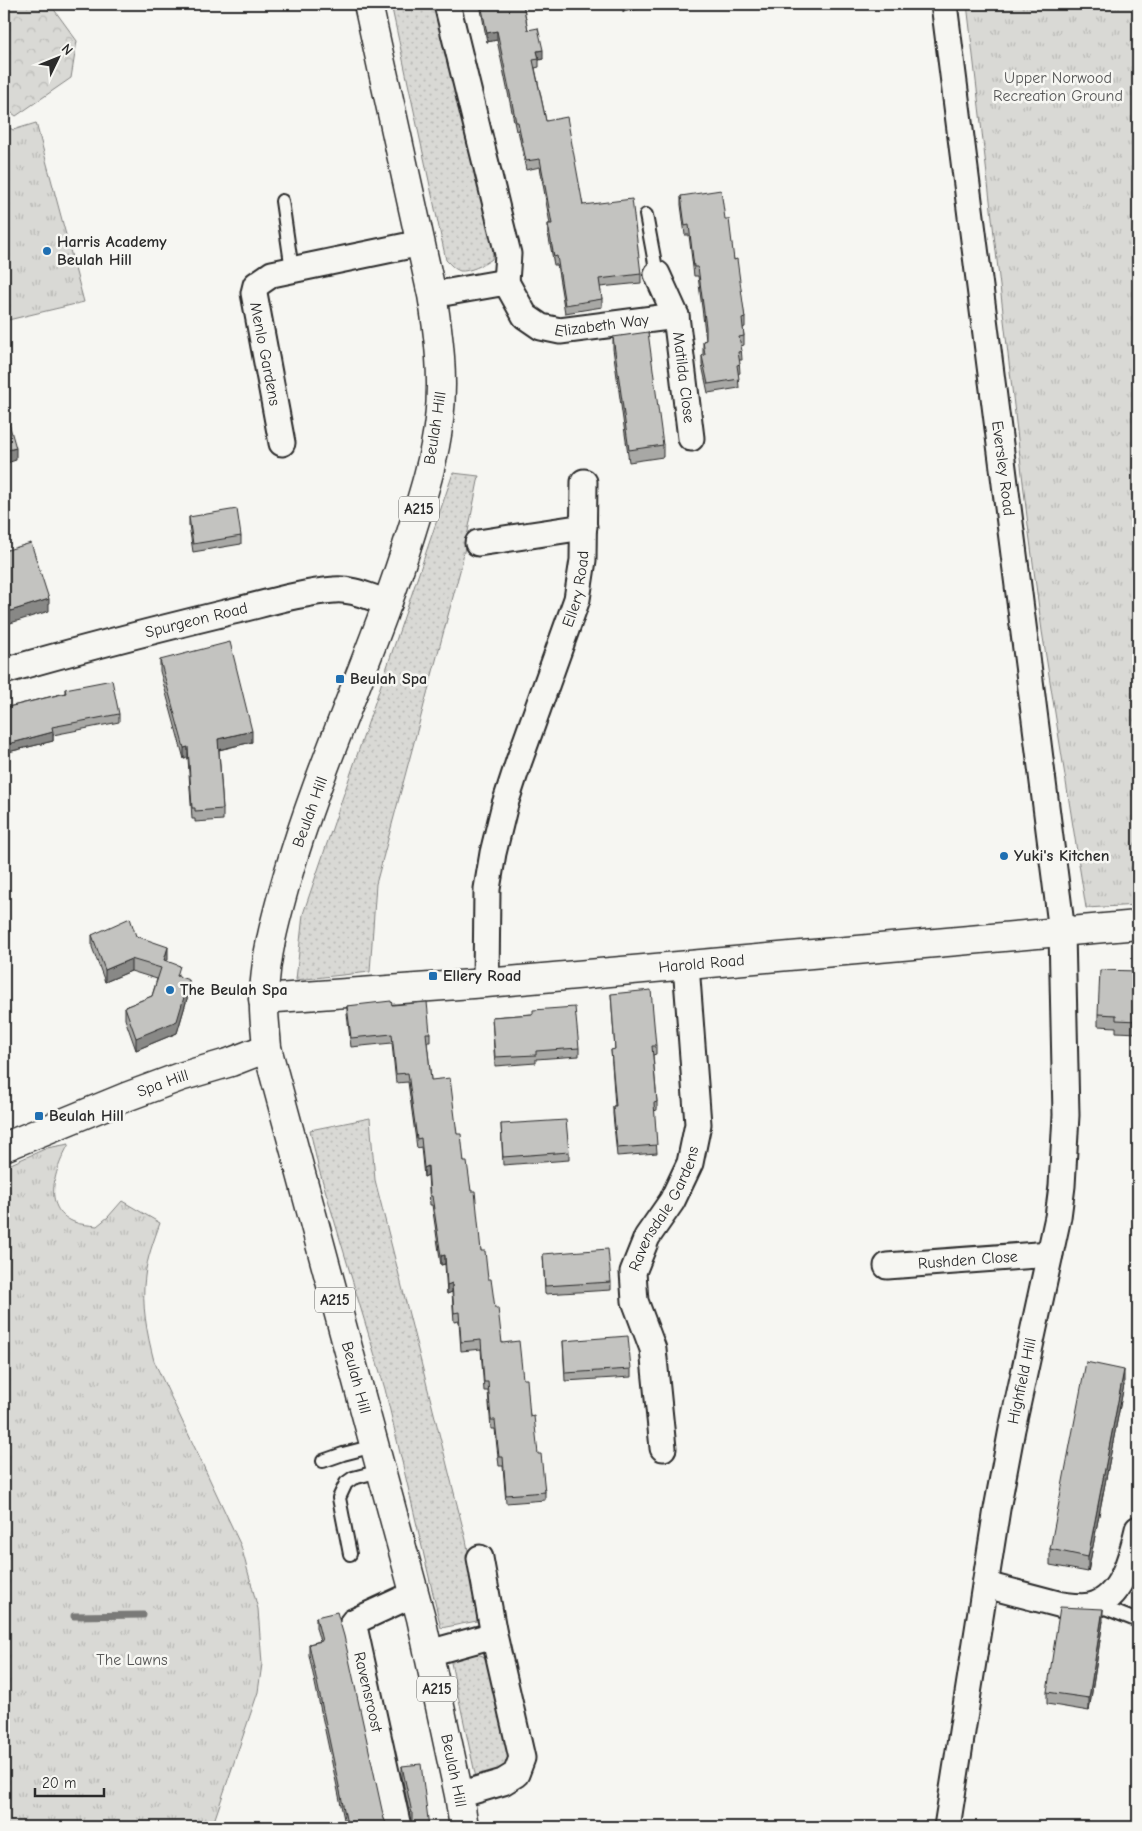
<svg xmlns="http://www.w3.org/2000/svg" width="1142" height="1831" viewBox="0 0 1142 1831" font-family="'Comic Neue',sans-serif">
  <style>
    .grass { fill: url(#grass-dots); stroke: #828280 }
    .forest { fill: url(#forest-crowns); stroke: #828280 }
    .park { fill: url(#park-tufts); stroke: #828280 }
    .garden { fill: #d9d9d5; stroke: #828280 }
    .lines { fill: none; stroke-linecap: round; stroke-linejoin: round }
    .stream { stroke: #7a7a78; stroke-width: 7 }
    .service-casing { stroke: #2b2b2b; stroke-width: 16 }
    .minor-casing { stroke: #2b2b2b; stroke-width: 29 }
    .tertiary-casing { stroke: #2b2b2b; stroke-width: 31 }
    .primary-casing { stroke: #2b2b2b; stroke-width: 31 }
    .service { stroke: #f6f6f2; stroke-width: 12 }
    .minor { stroke: #f6f6f2; stroke-width: 25 }
    .tertiary { stroke: #f6f6f2; stroke-width: 28 }
    .primary { stroke: #f6f6f2; stroke-width: 28 }
    .wall { fill: #a8a8a5; stroke: #2b2b2b }
    .shaded-wall { fill: #888886; stroke: #2b2b2b }
    .building { fill: #c3c3c0; stroke: #2b2b2b }
    .poi-dot { fill: #1f6fb2; stroke: #f6f6f2; stroke-width: 2 }
    .labels { text-anchor: middle; dominant-baseline: central; stroke-width: 5; stroke-linejoin: round; paint-order: stroke }
    .shield { fill: #f6f6f2; stroke: #686867; stroke-width: 1 }
    .shield-label { font-size: 15px; font-weight: bold; fill: #2b2b2b }
    .park-label { font-size: 16px; fill: #565656; stroke: #f6f6f2 }
    .poi-label { font-size: 16px; font-weight: bold; fill: #2b2b2b; stroke: #f6f6f2; text-anchor: start }
    .street-label { font-size: 16px; fill: #2b2b2b; stroke: #f6f6f2 }
  </style>
  <defs>
    <pattern id="grass-dots" width="8" height="8" patternUnits="userSpaceOnUse" patternTransform="scale(1.25)"><rect width="8" height="8" fill="#d9d9d5"/><path d="M2 2h.1M6 6h.1" fill="none" stroke="#babab7" stroke-width="1.8" stroke-linecap="round"/></pattern>
    <pattern id="forest-crowns" width="20" height="18" patternUnits="userSpaceOnUse" patternTransform="scale(1.25)"><rect width="20" height="18" fill="#d9d9d5"/><path d="M2 6a3 3 0 1 1 6 0M12 15a3 3 0 1 1 6 0" fill="none" stroke="#babab7"/></pattern>
    <pattern id="park-tufts" width="24" height="20" patternUnits="userSpaceOnUse" patternTransform="scale(1.25)"><rect width="24" height="20" fill="#d9d9d5"/><path d="M3 7l-1-3M5 7V3M7 7l1-3M15 17l-1-3M17 17v-4M19 17l1-3" fill="none" stroke="#babab7"/></pattern>
  </defs>
  <rect width="100%" height="100%" fill="#f6f6f2"/>
  <filter id="ink" filterUnits="userSpaceOnUse"><feTurbulence type="fractalNoise" baseFrequency=".02" numOctaves="2"/><feDisplacementMap in="SourceGraphic" scale="10" xChannelSelector="R" yChannelSelector="G"/><feConvolveMatrix kernelMatrix="1 2 1 2 8 2 1 2 1" color-interpolation-filters="sRGB"/></filter>
  <g filter="url(#ink)">
    <g class="grass">
      <path d="M391,4h45l58,241 -2,14c-8,6 -23,13 -32,12 -6,-2 -10,-7 -14,-11z"/>
      <path d="M453,473l26,3 -18,91 -85,317 -6,88 -74,8 7,-66z"/>
      <path d="M370,1118l5,62 91,360 16,80 -41,8 -56,-239 -67,-223 -8,-36z"/>
      <path d="M473,1653l10,3 8,10 19,90c-5,17 -18,17 -34,22l-26,-120z"/>
    </g>
    <path class="forest" d="M4,4h46l27,37 -6,37 -55,38 -12,-9z"/>
    <g class="park">
      <path d="M967,4h171v901l-52,3 -44,-277 -14,-106z"/>
      <path d="M36,123l48,179 -80,19v-197l9,6z"/>
      <path d="M69,1144c-13,23 -29,64 5,78 7,3 16,3 23,4l11,-9 14,-16 38,22c-6,17 -13,35 -15,53 -4,28 2,58 9,85l87,185 17,63 4,55 -4,28 -46,135h-208v-660l43,-19z"/>
    </g>
    <rect class="garden" x="1134" y="458" width="4" height="116"/>
    <g class="lines">
      <path class="stream" d="M74,1616l69,-1"/>
      <defs>
        <g id="service">
          <path d="M282,201l10,69"/>
          <path d="M646,215l11,59"/>
          <path d="M323,1461l20,-7 31,-8"/>
          <path d="M350,1554l-11,-56 7,-15 7,-5 27,-7"/>
          <path d="M1095,1604l43,17"/>
        </g>
        <g id="minor">
          <path d="M447,4l61,250 -2,28"/>
          <path id="s1" d="M944,4l118,928 4,183 -4,71 -4,31 -46,212 -15,80 -50,318"/>
          <path id="s2" d="M657,274l19,42 15,122"/>
          <path id="s3" d="M432,295l74,-13 19,34 16,11 19,4 116,-15"/>
          <path d="M282,443l-28,-150 2,-8 16,-11 149,-31"/>
          <path d="M478,543l106,-16"/>
          <path id="s4" d="M4,671c73,-21 147,-40 221,-58 36,-8 72,-20 109,-23 18,-2 37,8 55,13"/>
          <path id="s5" d="M486,983l1,-94 6,-36 12,-49 14,-43 58,-162 6,-39 1,-78"/>
          <path id="s6" d="M887,1266l163,-12"/>
          <path id="s7" d="M663,1448l-10,-99 -18,-48 -2,-29 14,-35 25,-36 18,-38 8,-39 -12,-159"/>
          <path d="M986,1585l76,20c9,1 19,3 28,1 32,-6 42,-51 48,-77"/>
          <path d="M429,1653l65,-18"/>
          <path d="M459,1795l44,-13 13,-8 6,-16 -28,-123 -14,-77"/>
          <path d="M398,1827l-45,-205 61,-28"/>
        </g>
        <g id="tertiary">
          <path id="s8" d="M263,999l223,-16 652,-58"/>
          <path id="s9" d="M4,1147l122,-50 54,-20 51,-15 36,-14"/>
        </g>
        <g id="primary">
          <path id="s10" d="M368,4l64,291c7,41 12,83 7,125 -4,37 -16,75 -27,110 -36,118 -91,230 -125,348 -11,39 -22,78 -23,119 -1,17 2,34 3,51l154,570 38,177 5,32"/>
        </g>
      </defs>
      <use href="#service" class="service-casing"/>
      <use href="#minor" class="minor-casing"/>
      <use href="#tertiary" class="tertiary-casing"/>
      <use href="#primary" class="primary-casing"/>
      <use href="#service" class="service"/>
      <use href="#minor" class="minor"/>
      <use href="#tertiary" class="tertiary"/>
      <use href="#primary" class="primary"/>
    </g>
    <g class="wall">
      <path d="M480,4h43l5,26 15,29 -4,1v7l-4,1 11,53 37,84 58,69v9l-41,4 2,12v8l-37,6 -8,-48h-3l-6,-32v-9h2l-10,-57 -14,3 -8,-40 -2,1 -19,-91 -10,2z"/>
      <path d="M681,196l44,23 9,41 11,58v9l-2,1 1,8v9l-3,1 1,14h-3l1,13 -2,1 1,14 -31,5 -6,-28v-9l1,-1v-14l3,-1 -8,-64h-4l-5,-41h-4l-4,-30z"/>
      <path d="M613,337l50,108v12l-34,5 -16,-113z"/>
      <path d="M189,517l52,19v8l-48,8 -4,-27z"/>
      <path d="M160,660l92,82 -33,8 4,59v11l-28,2v-3h-3l-4,-61 -4,1 -24,-88z"/>
      <path d="M65,689l54,25v8l-66,13v6l-45,11 -4,-17v-27l61,-15z"/>
      <path d="M92,935l44,1 32,23 -1,2 13,16 9,15 -12,41 -41,17 -11,-31v-12l27,-11 5,-17 -26,-8 -26,11 -13,-35z"/>
      <path d="M1138,971v62l-22,-1v-5l-18,-1v-12z"/>
      <path d="M611,994l45,52v8l-3,1 4,47v8l-3,1 3,42 -40,3 -4,-42v-8h2l-4,-56h4z"/>
      <path d="M392,1005l38,28v9h-3l4,38 26,54 14,57 10,60 21,92 21,36 22,113v8l-39,3 -3,-37h-4l-4,-37h-4l-3,-38h-4l-3,-42 -20,2 -2,-30 -5,1 -2,-30 -5,2 -2,-30 -4,1 -9,-60h-2l-2,-30 -4,2 -3,-30 -4,1 -9,-66 -12,1 -4,-40 -41,4 -4,-33v-8z"/>
      <path d="M533,1014l46,34v8l-43,3v4l-41,3 -3,-49z"/>
      <path d="M501,1124l68,28v8l-66,5z"/>
      <path d="M543,1254l68,28v8l-66,4z"/>
      <path d="M563,1341l68,28v8l-66,4z"/>
      <path d="M1124,1385l-36,187 -38,-7v-16z"/>
      <path d="M316,1617l68,202 3,6 -42,-1 -36,-169v-11l11,-3 -4,-13z"/>
      <path d="M1103,1621l-14,90 -42,-7v-12z"/>
      <path d="M402,1766l27,61 -21,-1 3,-5 -9,-44z"/>
    </g>
    <g class="shaded-wall">
      <path d="M623,4h39l-39,8z"/>
      <path d="M497,31v9l-10,2v-9z"/>
      <path d="M543,50v9l-4,1 -2,-9z"/>
      <path d="M16,448v12l-12,4v-13z"/>
      <path d="M49,599v12l-45,14v-12z"/>
      <path d="M252,731v11l-34,8v-11z"/>
      <path d="M53,732v9l-45,11v-8z"/>
      <path d="M188,747v11l-4,1v-11z"/>
      <path d="M168,947v12l-4,13v-12z"/>
      <path d="M131,959v12l-26,11v-12z"/>
      <path d="M189,980v12l-12,41 -41,17v-12z"/>
      <path d="M428,1166v9l-4,2v-9z"/>
      <path d="M445,1255v9l-4,1v-9z"/>
      <path d="M452,1283v9l-5,2v-9z"/>
      <path d="M1124,1370v15l-36,187v-15z"/>
      <path d="M1103,1609v12l-14,90v-13z"/>
    </g>
    <g class="building">
      <path d="M481,4h42l5,26 10,-2 5,22 -6,1 2,8 -6,1 13,61 21,-4 16,88 49,-6 9,75 -42,5 3,20 -37,6 -8,-49 -3,1 -6,-33h4l-12,-65 -14,2 -8,-39h-2l-19,-91 -10,2z"/>
      <path d="M721,190l4,29h4l5,41 3,-1 8,59 -3,1 2,17 -5,1 3,14 -4,1 2,12 -3,1 2,14 -31,5 -6,-28 3,-1 -2,-14 3,-1v-13l-8,-60h-4l-5,-42 -4,1 -4,-30z"/>
      <path d="M648,332l15,113 -34,5 -16,-113z"/>
      <path d="M4,406l12,42 -12,3z"/>
      <path d="M237,509l4,27 -48,8 -4,-27z"/>
      <path d="M31,543l18,56 -45,14v-62z"/>
      <path d="M230,642l22,89 -34,8 5,70 -28,2v-3h-3l-4,-61 -4,1 -24,-88z"/>
      <path d="M112,680l7,34 -67,13 1,5 -45,12 -4,-17v-19l62,-15 -1,-4z"/>
      <path d="M130,918l6,18 32,11 -4,13 16,6 -3,10 12,4 -12,41 -41,17 -11,-31 27,-11 9,-28 -30,-9 -26,11 -13,-35z"/>
      <path d="M1100,970l38,1v50l-22,-1v-5l-18,-1z"/>
      <path d="M651,990l5,56h-4l5,56 -3,1 3,42 -40,3 -4,-42h3l-5,-56 4,-1 -4,-55z"/>
      <path d="M391,1001l1,4 35,-3 3,31h-4l5,47 19,-2 7,56h4l3,28h3l4,29h4l6,60h4l3,28h3l4,29h3l4,35 17,-2 4,38h4l3,38 4,-1 4,38h3l4,38 -39,3 -3,-38h-4l-4,-37h-4l-3,-38h-4l-3,-42 -20,2 -2,-30 -5,1 -2,-30 -5,2 -2,-30 -4,1 -9,-60h-2l-2,-30 -4,2 -3,-30 -4,1 -9,-66 -12,1 -4,-40 -41,4 -4,-32z"/>
      <path d="M575,1007l4,41 -43,3v4l-41,2 -3,-40 41,-3v-4z"/>
      <path d="M566,1120l3,32 -66,5 -2,-33z"/>
      <path d="M608,1249l3,33 -66,4 -2,-32z"/>
      <path d="M628,1336l3,33 -66,4 -2,-32z"/>
      <path d="M1086,1362l38,8 -36,187 -38,-8z"/>
      <path d="M1060,1607l43,2 -14,89 -42,-6z"/>
      <path d="M337,1612l7,24 40,183 3,6 3,2h-48v-3h5l-38,-180 13,-3 -6,-24z"/>
      <path d="M421,1764l8,63h-23l2,-1 4,-6v-7l-10,-47z"/>
    </g>
  </g>
  <g class="poi-dot">
    <circle cx="47" cy="251" r="5"/>
    <rect x="335" y="674" width="10" height="10" rx="2.5"/>
    <circle cx="1004" cy="856" r="5"/>
    <rect x="428" y="971" width="10" height="10" rx="2.5"/>
    <circle cx="170" cy="990" r="5"/>
    <rect x="34" y="1111" width="10" height="10" rx="2.5"/>
  </g>
  <g class="labels">
    <g class="shield">
      <rect x="399" y="496.5" width="40" height="25" rx="4"/>
      <rect x="315" y="1287.5" width="40" height="25" rx="4"/>
      <rect x="417" y="1676.5" width="40" height="25" rx="4"/>
    </g>
    <g class="shield-label">
      <text x="419" y="509">A215</text>
      <text x="335" y="1300">A215</text>
      <text x="437" y="1689">A215</text>
    </g>
    <g class="park-label">
      <text x="1058" y="78">Upper Norwood<tspan x="1058" dy="18">Recreation Ground</tspan></text>
      <text x="132" y="1660">The Lawns</text>
    </g>
    <g class="poi-label">
      <text x="57" y="242">Harris Academy<tspan x="57" dy="18">Beulah Hill</tspan></text>
      <text x="350" y="679">Beulah Spa</text>
      <text x="1014" y="856">Yuki's Kitchen</text>
      <text x="443" y="976">Ellery Road</text>
      <text x="180" y="990">The Beulah Spa</text>
      <text x="49" y="1116">Beulah Hill</text>
    </g>
    <g class="street-label">
      <text stroke="none"><textPath href="#s3" startOffset="195">Elizabeth Way</textPath></text>
      <text transform="translate(265 354) rotate(79)">Menlo Gardens</text>
      <text stroke="none"><textPath href="#s2" startOffset="108">Matilda Close</textPath></text>
      <text transform="translate(435 428) rotate(-81)">Beulah Hill</text>
      <text stroke="none"><textPath href="#s1" startOffset="468">Eversley Road</textPath></text>
      <text stroke="none"><textPath href="#s5" startOffset="408">Ellery Road</textPath></text>
      <text stroke="none"><textPath href="#s4" startOffset="199">Spurgeon Road</textPath></text>
      <text transform="translate(310 812) rotate(-70)">Beulah Hill</text>
      <text stroke="none"><textPath href="#s8" startOffset="440">Harold Road</textPath></text>
      <text stroke="none"><textPath href="#s9" startOffset="171">Spa Hill</textPath></text>
      <text stroke="none"><textPath href="#s7" startOffset="251">Ravensdale Gardens</textPath></text>
      <text stroke="none"><textPath href="#s6" startOffset="81">Rushden Close</textPath></text>
      <text stroke="none"><textPath href="#s10" startOffset="1421">Beulah Hill</textPath></text>
      <text transform="translate(1022 1381) rotate(-78)">Highfield Hill</text>
      <text transform="translate(368 1692) rotate(77)">Ravensroost</text>
      <text stroke="none"><textPath href="#s10" startOffset="1826">Beulah Hill</textPath></text>
    </g>
  </g>
  <rect width="1142" height="1831" fill="none" stroke="#f6f6f2" stroke-width="20"/>
  <rect x="10" y="10" width="1122" height="1811" fill="none" stroke="#2b2b2b" stroke-width="2" filter="url(#ink)"/>
  <g transform="translate(58 58) rotate(47)" stroke="#f6f6f2" stroke-width="4" paint-order="stroke">
  <path d="M0-4L9 19L0 12L-9 19Z" fill="#2b2b2b"/>
  <text y="-8" font-size="14" font-weight="bold" text-anchor="middle" fill="#2b2b2b">N</text>
  </g>
  <path d="M35 1788v8h69v-8" fill="none" stroke="#2b2b2b" stroke-width="2.5"/>
  <text x="42" y="1788" font-size="15" fill="#2b2b2b" stroke="#f6f6f2" stroke-width="4" paint-order="stroke">20 m</text>
</svg>
